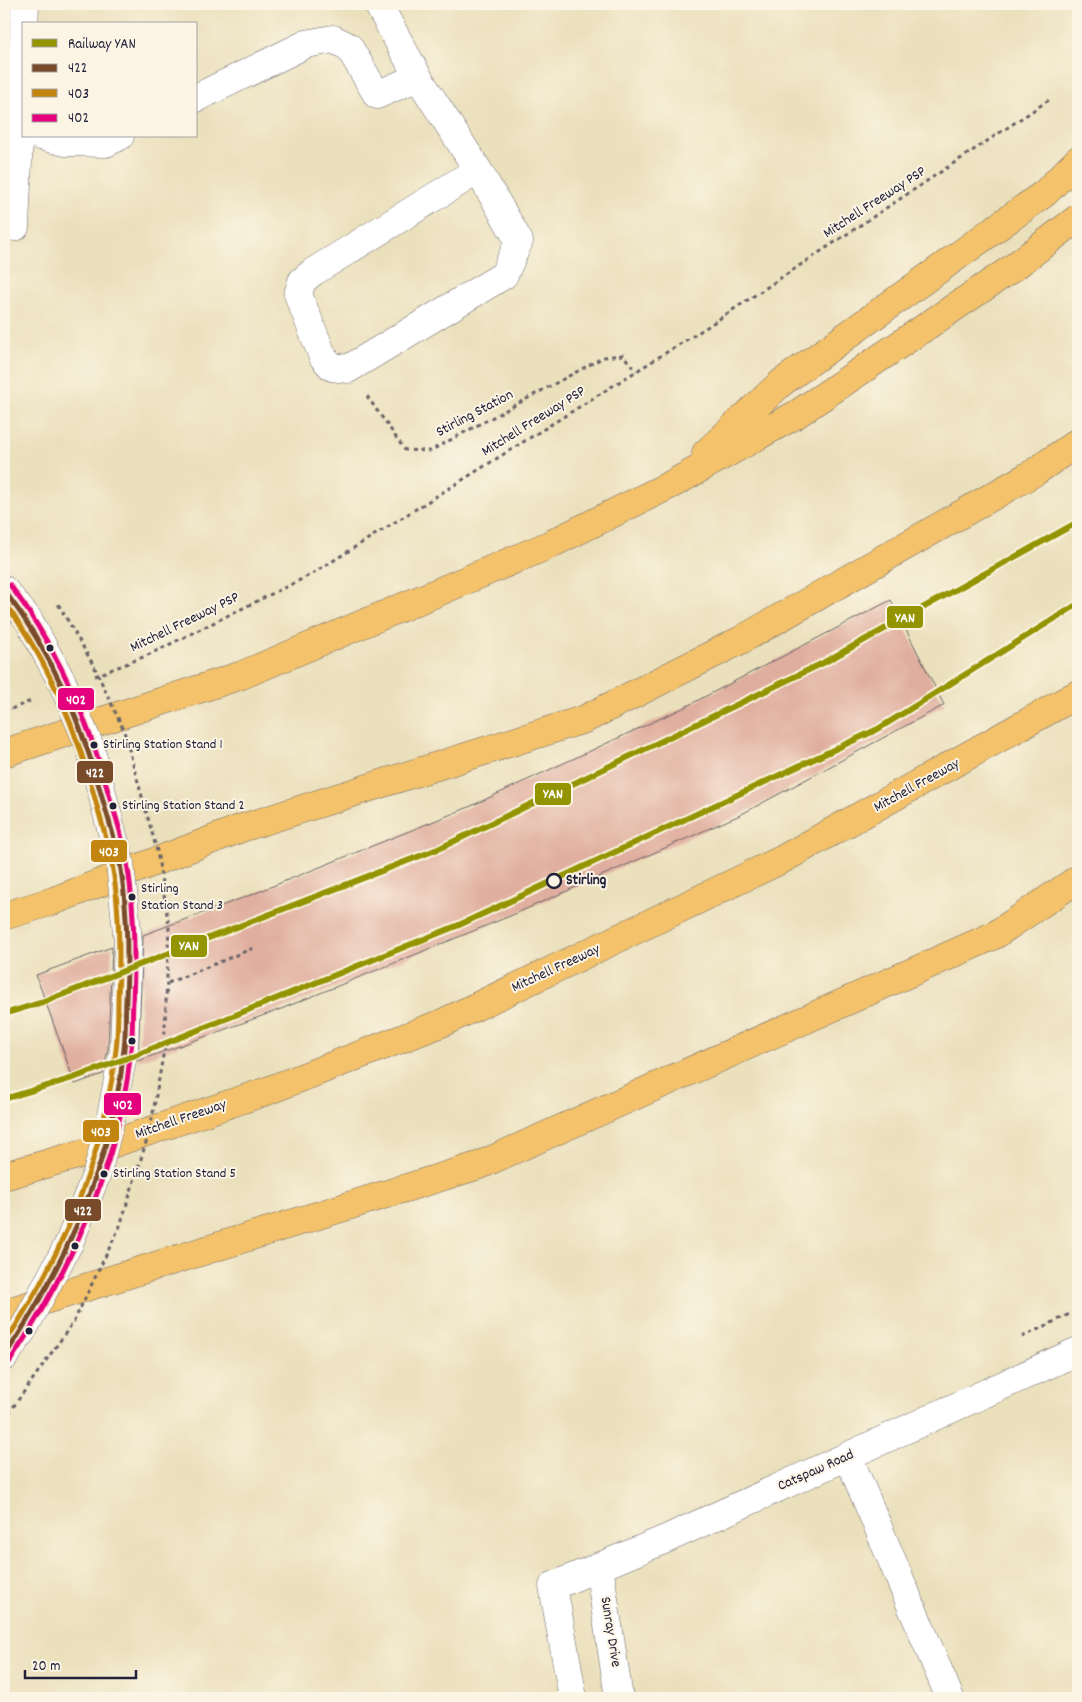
<svg xmlns="http://www.w3.org/2000/svg" width="1082" height="1702" viewBox="0 0 1082 1702" font-family="Dekko,sans-serif">
  <style>
    .building { fill: #e0ae9e }
    .lines { fill: none; stroke-linecap: round; stroke-linejoin: round }
    .minor-casing { stroke: #686468; stroke-width: 29 }
    .highway-casing { stroke: #686468; stroke-width: 29 }
    .path { stroke: #686468; stroke-width: 3; stroke-dasharray: 4 4; stroke-linecap: butt }
    .minor { stroke: #fff; stroke-width: 28 }
    .highway { stroke: #f3c26a; stroke-width: 28 }
    .minor-bridge-casing { stroke: #686468; stroke-width: 29; stroke-linecap: butt }
    .path-bridge { stroke: #686468; stroke-width: 3; stroke-dasharray: 4 4; stroke-linecap: butt }
    .minor-bridge { stroke: #fff; stroke-width: 28 }
    .bus-1-casing { stroke: #fcf5e5; stroke-width: 9 }
    .bus-2-casing { stroke: #fcf5e5; stroke-width: 9 }
    .bus-3-casing { stroke: #fcf5e5; stroke-width: 9 }
    .bus-1 { stroke: #7a4b2a; stroke-width: 5 }
    .bus-2 { stroke: #c2850f; stroke-width: 5 }
    .bus-3 { stroke: #e5007d; stroke-width: 5 }
    .rail-1-casing { stroke: #fcf5e5; stroke-width: 10 }
    .rail-1 { stroke: #949300; stroke-width: 6 }
    .bus-dot { fill: #22223b; stroke: #fcf5e5; stroke-width: 2 }
    .stop-dot { fill: #fcf5e5; stroke: #22223b; stroke-width: 2.5 }
    .labels { text-anchor: middle; dominant-baseline: central; stroke-width: 4; stroke-linejoin: round; paint-order: stroke }
    .bus-label { font-size: 14px; fill: #22223b; stroke: #fcf5e5; text-anchor: start }
    .street-label { font-size: 15px; fill: #22223b; stroke: #fcf5e5 }
    .stop-label { font-size: 15px; font-weight: bold; fill: #22223b; stroke: #fcf5e5; text-anchor: start }
    .line-badge { stroke: #fcf5e5; stroke-width: 2 }
    .badge-label { font-size: 14px; text-anchor: middle; font-weight: bold; fill: #fff }
  </style>
  <rect width="100%" height="100%" fill="#fcf5e5"/>
  <filter id="ink" filterUnits="userSpaceOnUse"><feTurbulence type="fractalNoise" baseFrequency=".02" numOctaves="2"/><feDisplacementMap in="SourceGraphic" scale="10" xChannelSelector="R" yChannelSelector="G"/><feConvolveMatrix kernelMatrix="1 2 1 2 8 2 1 2 1" color-interpolation-filters="sRGB"/></filter>
  <filter id="wash" filterUnits="userSpaceOnUse"><feTurbulence type="fractalNoise" baseFrequency=".0096" numOctaves="4" result="noise"/><feDisplacementMap in="SourceGraphic" scale="20" xChannelSelector="R" yChannelSelector="G"/><feGaussianBlur stdDeviation="1.12" result="paint"/><feColorMatrix in="noise" values="0 0 0 0 0 0 0 0 0 0 0 0 0 0 0 0 0 1.4 0 .05"/><feComposite in="paint" operator="in"/></filter>
  <g filter="url(#wash)">
    <rect width="100%" height="100%" fill="#ebe0bc"/>
    <g id="blocks">
      <g class="building">
        <path d="M891,600l53,105 -204,110 -230,101 -229,93 -143,52 5,-126 105,-39 221,-89 214,-99z"/>
        <path d="M112,947l-4,101 -5,26 -28,10 -39,-109z"/>
      </g>
    </g>
  </g>
  <g filter="url(#ink)">
    <use href="#blocks" fill-opacity="0" stroke="#686468" stroke-width="1"/>
    <g class="lines">
      <defs>
        <g id="minor">
          <path d="M378,4l40,73 60,93 41,71 -15,34 -156,94 -16,-2 -9,-10 -25,-63 4,-13 11,-9 165,-102"/>
          <path d="M196,98l110,-54 27,-5 16,8 28,48 41,-18"/>
          <path d="M40,136l25,6 41,1 14,-7"/>
          <path d="M15,227l10,-223"/>
          <path d="M4,590l24,29 34,63"/>
          <path d="M69,1243l28,-70"/>
          <path d="M4,1357l20,-29"/>
          <path d="M848,1456l102,242"/>
          <path d="M599,1566l20,132"/>
          <path d="M573,1698l-20,-112 113,-47 412,-188"/>
        </g>
        <g id="highway">
          <path d="M706,453l75,-70 264,-190 33,-33"/>
          <path d="M4,753l238,-78 307,-130 125,-62 123,-69 217,-147 64,-49"/>
          <path d="M4,916l49,-15 189,-73 343,-109 156,-79 294,-168 43,-30"/>
          <path d="M4,1176l87,-25 176,-60 175,-68 341,-164 295,-165"/>
          <path d="M4,1313l476,-148 515,-230 83,-56"/>
        </g>
      </defs>
      <use href="#minor" class="minor-casing"/>
      <use href="#highway" class="highway-casing"/>
      <g class="path">
        <path d="M367,396l38,54 25,1 174,-94 19,-2 13,16"/>
        <path d="M95,676l51,-20 166,-82 395,-247 342,-227"/>
        <path d="M4,712l29,-12"/>
        <path d="M168,983l88,-36"/>
        <path d="M1022,1337l56,-27"/>
      </g>
      <use href="#minor" class="minor"/>
      <use href="#highway" class="highway"/>
      <defs>
        <g id="minor-bridge">
          <path d="M62,682l28,65 30,116 8,79 -4,108 -15,76 -12,47"/>
          <path d="M24,1328l45,-85"/>
        </g>
      </defs>
      <use href="#minor-bridge" class="minor-bridge-casing"/>
      <path class="path-bridge" d="M4,1420l70,-99 46,-95 30,-96 14,-80 5,-123 -12,-76 -33,-120 -30,-65 -37,-64"/>
      <use href="#minor-bridge" class="minor-bridge"/>
      <defs>
        <path id="bus-1" d="M4,590c48,63 77,131 98,207 6,22 14,44 18,67 8,45 8,91 6,136 -1,16 0,33 -2,49 -11,112 -58,215 -120,308"/>
        <path id="bus-2" d="M4,602c44,58 71,123 90,193 6,23 14,46 18,69 8,44 8,90 6,135 0,17 0,34 -2,51 -12,106 -53,205 -112,294"/>
        <path id="bus-3" d="M10,585c48,64 78,133 99,210 7,22 15,45 18,68 8,45 8,91 6,137 -1,17 0,33 -2,50 -11,113 -59,217 -121,311"/>
      </defs>
      <use href="#bus-1" class="bus-1-casing"/>
      <use href="#bus-2" class="bus-2-casing"/>
      <use href="#bus-3" class="bus-3-casing"/>
      <use href="#bus-1" class="bus-1"/>
      <use href="#bus-2" class="bus-2"/>
      <use href="#bus-3" class="bus-3"/>
      <defs>
        <g id="rail-1">
          <path d="M4,1014l42,-13 392,-152 385,-186 255,-141"/>
          <path d="M4,1099l69,-21 68,-25 318,-128 419,-196 200,-125"/>
        </g>
      </defs>
      <use href="#rail-1" class="rail-1-casing"/>
      <use href="#rail-1" class="rail-1"/>
    </g>
  </g>
  <g class="bus-dot">
    <circle cx="50" cy="648" r="4.5"/>
    <circle cx="94" cy="745" r="4.5"/>
    <circle cx="113" cy="806" r="4.5"/>
    <circle cx="132" cy="897" r="4.5"/>
    <circle cx="132" cy="1041" r="4.5"/>
    <circle cx="104" cy="1174" r="4.5"/>
    <circle cx="75" cy="1246" r="4.5"/>
    <circle cx="29" cy="1331" r="4.5"/>
  </g>
  <circle class="stop-dot" cx="554" cy="881" r="7"/>
  <g class="labels">
    <g class="bus-label">
      <text x="103" y="745">Stirling Station Stand 1</text>
      <text x="122" y="806">Stirling Station Stand 2</text>
      <text x="141" y="889">Stirling<tspan x="141" dy="17">Station Stand 3</tspan></text>
      <text x="113" y="1174">Stirling Station Stand 5</text>
    </g>
    <g class="street-label">
      <text transform="translate(875 203) rotate(-33)">Mitchell Freeway PSP</text>
      <text transform="translate(475 414) rotate(-28)">Stirling Station</text>
      <text transform="translate(534 422) rotate(-32)">Mitchell Freeway PSP</text>
      <text transform="translate(185 623) rotate(-26)">Mitchell Freeway PSP</text>
      <text transform="translate(917 786) rotate(-29)">Mitchell Freeway</text>
      <text transform="translate(556 969) rotate(-25)">Mitchell Freeway</text>
      <text transform="translate(181 1120) rotate(-19)">Mitchell Freeway</text>
      <text transform="translate(816 1471) rotate(-24)">Catspaw Road</text>
      <text transform="translate(610 1632) rotate(81)">Sunray Drive</text>
    </g>
    <g class="stop-label">
      <text x="566" y="881">Stirling</text>
    </g>
  </g>
  <g class="line-badge">
    <rect x="886" y="605" width="38" height="24" rx="5" fill="#949300"/>
    <rect x="57" y="687" width="38" height="24" rx="5" fill="#e5007d"/>
    <rect x="76" y="760" width="38" height="24" rx="5" fill="#7a4b2a"/>
    <rect x="534" y="782" width="38" height="24" rx="5" fill="#949300"/>
    <rect x="90" y="839" width="38" height="24" rx="5" fill="#c2850f"/>
    <rect x="170" y="934" width="38" height="24" rx="5" fill="#949300"/>
    <rect x="103" y="1092" width="39" height="24" rx="5" fill="#e5007d"/>
    <rect x="82" y="1119" width="38" height="24" rx="5" fill="#c2850f"/>
    <rect x="64" y="1198" width="38" height="24" rx="5" fill="#7a4b2a"/>
  </g>
  <g class="badge-label">
    <text x="905" y="622">YAN</text>
    <text x="76" y="704">402</text>
    <text x="95" y="777">422</text>
    <text x="553" y="798">YAN</text>
    <text x="109" y="856">403</text>
    <text x="189" y="950">YAN</text>
    <text x="123" y="1109">402</text>
    <text x="101" y="1136">403</text>
    <text x="83" y="1215">422</text>
  </g>
  <rect width="1082" height="1702" fill="none" stroke="#fcf5e5" stroke-width="20"/>
  <rect x="22" y="22" width="175" height="115" fill="#fcf5e5" stroke="#a5a1a1"/>
  <rect x="32" y="39" width="25" height="8" fill="#949300" stroke="#a5a1a1"/>
  <text x="68" y="48" font-size="15" fill="#22223b">Railway YAN</text>
  <rect x="32" y="64" width="25" height="8" fill="#7a4b2a" stroke="#a5a1a1"/>
  <text x="68" y="72" font-size="15" fill="#22223b">422</text>
  <rect x="32" y="89" width="25" height="8" fill="#c2850f" stroke="#a5a1a1"/>
  <text x="68" y="98" font-size="15" fill="#22223b">403</text>
  <rect x="32" y="114" width="25" height="8" fill="#e5007d" stroke="#a5a1a1"/>
  <text x="68" y="122" font-size="15" fill="#22223b">402</text>
  <path d="M25 1670v8h111v-8" fill="none" stroke="#22223b" stroke-width="2.5"/>
  <text x="32" y="1670" font-size="15" fill="#22223b" stroke="#fcf5e5" stroke-width="4" paint-order="stroke">20 m</text>
</svg>
